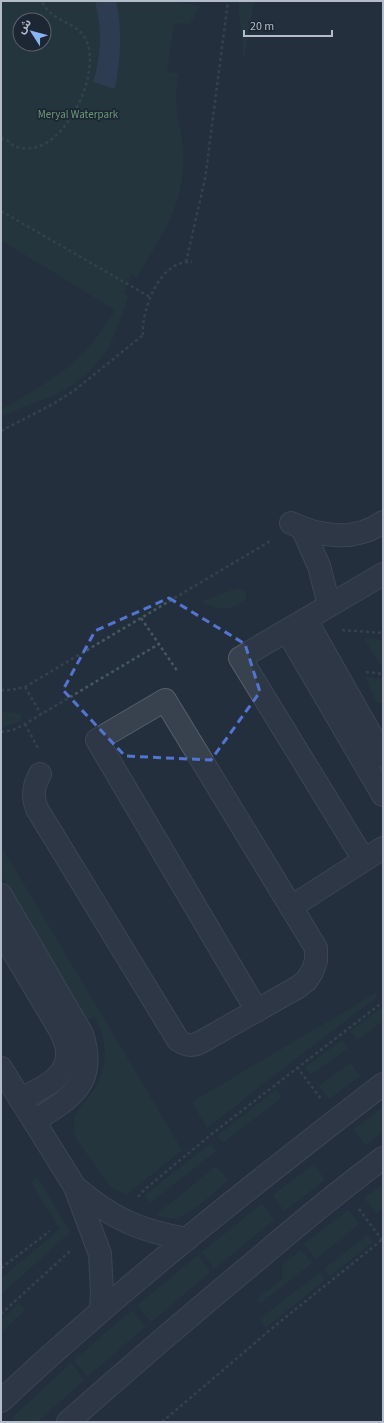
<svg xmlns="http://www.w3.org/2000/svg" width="384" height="1423" viewBox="0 0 384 1423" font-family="'Source Sans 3','Noto Sans Arabic',sans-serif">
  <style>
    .green { fill: #263c3f; fill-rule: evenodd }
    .water { fill: #394c67 }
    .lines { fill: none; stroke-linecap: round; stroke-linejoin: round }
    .minor-casing { stroke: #565f6c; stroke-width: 24 }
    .path { stroke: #44595c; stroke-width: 2.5; stroke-dasharray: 3 3; stroke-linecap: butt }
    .minor { stroke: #38414e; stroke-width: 22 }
    .marked { fill: none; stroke: #5274d3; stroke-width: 3; stroke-dasharray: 8 5; stroke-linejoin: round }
    .labels { text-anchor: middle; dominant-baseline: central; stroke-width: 3.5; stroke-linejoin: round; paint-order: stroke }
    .park-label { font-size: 11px; fill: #6b9a76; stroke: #1d2633 }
  </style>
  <rect width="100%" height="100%" fill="#242f3e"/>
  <g class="green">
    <path d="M1,1h180v2l19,3 -10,18 -16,-1 -7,49 12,2c-3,13 -4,26 -2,39 2,12 5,24 6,37 3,53 -20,83 -46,127l-6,-3 -7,19 4,3c-5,15 -10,30 -16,44 -10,21 -32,44 -54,53 -19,9 -39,14 -57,24v-7c51,-30 84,-47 114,-100l-114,-70zM20,20h24v24h-24z"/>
    <path d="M238,1h16l-10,59z"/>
    <path d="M238,588c7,1 8,4 8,10 -12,13 -32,14 -44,2l7,-1z"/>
    <path d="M364,638l19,2v23l-3,2z"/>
    <path d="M365,677l18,2v24l-7,-1z"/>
    <path d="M1,712l18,2 2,1v6l-20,7z"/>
    <path d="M1,846l181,304 -56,45 -16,-9 -33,-46c-9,-27 3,-29 16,-49 16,-24 15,-50 2,-75l-8,4 -86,-145z"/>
    <path d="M376,993l1,4 -86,65 -84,66 -15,-26z"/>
    <path d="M383,1007v14l-26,19 -7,-9z"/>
    <path d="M342,1040l6,8 -38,27 -5,-8z"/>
    <path d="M351,1063l9,13 -31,23 -10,-13z"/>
    <path d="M276,1089l6,8 -59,46 -6,-7z"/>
    <path d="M383,1107v25l-17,13 -12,-16z"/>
    <path d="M210,1144l6,7 -66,52 -5,-8z"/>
    <path d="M314,1164l11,16 -41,31 -11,-16z"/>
    <path d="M216,1166l12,14c-14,12 -36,35 -54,38 -6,0 -12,-1 -18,-3z"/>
    <path d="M37,1177l33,55 -65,59 -4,2v-17h3l56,-47 -29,-47z"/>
    <path d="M383,1184v24l-7,5 -12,-15z"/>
    <path d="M262,1203l12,17 -60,49 -12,-17z"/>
    <path d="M348,1210l11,14 -43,35 -12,-15z"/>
    <path d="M367,1235l6,7 -43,34 -6,-7z"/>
    <path d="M301,1250l11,13 -51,40 -4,-4 25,-20v-14z"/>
    <path d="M198,1255l12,17 -59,50 -13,-17z"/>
    <path d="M319,1273l6,7 -59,47 -6,-8z"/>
    <path d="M19,1303l6,7 -24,23v-13z"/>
    <path d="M132,1310l13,17 -58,50 -13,-17z"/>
    <path d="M71,1363l13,17 -47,42h-22l-3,-4z"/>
  </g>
  <path class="water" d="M95,1h21c7,30 4,58 -1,88l-22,-7c9,-27 9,-53 2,-81z"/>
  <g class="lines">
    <defs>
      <g id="minor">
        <path d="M291,523c29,14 64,19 92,-1"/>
        <path d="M302,528l17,38 10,39"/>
        <path d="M306,620l77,136"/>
        <path d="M287,631l96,164"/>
        <path d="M40,774c-7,12 -8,22 -3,35l141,231c8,6 14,7 23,2l97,-55 8,-6 6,-9 4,-11v-13l-151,-248 -68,40 160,271"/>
        <path d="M364,860l-124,-202 143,-84"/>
        <path d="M1,895l81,139c16,49 -11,64 -48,87"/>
        <path d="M291,907l92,-59"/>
        <path d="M1,931l59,99c21,40 -8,54 -40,69"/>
        <path d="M1,1068l74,119 25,67 2,37 -1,20"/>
        <path d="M76,1188c37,31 64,43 111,51"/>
        <path d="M1,1401c120,-113 251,-216 382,-317"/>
        <path d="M68,1422c62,-55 126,-110 190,-163 41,-35 82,-69 125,-101"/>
      </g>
    </defs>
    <use href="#minor" class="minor-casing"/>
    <g class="path">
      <path d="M1,138c5,1 7,3 10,6 5,4 15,5 21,4 36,-4 71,-78 53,-110 -10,-17 -34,-16 -43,-37"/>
      <path d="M1,211l149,86"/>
      <path d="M186,262l19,-83 23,-178"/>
      <path d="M143,335c-2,-25 17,-76 49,-73"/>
      <path d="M1,431l52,-27 22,-14 68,-55"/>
      <path d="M141,618l37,54"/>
      <path d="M342,630l41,3"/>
      <path d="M366,672l17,2"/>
      <path d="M25,687l16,27"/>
      <path d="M1,690h10l14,-3 247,-147"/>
      <path d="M25,724l13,24"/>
      <path d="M1,732l12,-2 12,-6 134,-80"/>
      <path d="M297,1067l24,32"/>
      <path d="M138,1197l6,-7 69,-57 170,-131"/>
      <path d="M359,1209l23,31"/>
      <path d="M1,1268l49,-37"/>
      <path d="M1,1314l69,-63"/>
      <path d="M162,1422l114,-97 107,-86"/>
    </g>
    <use href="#minor" class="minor"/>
  </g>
  <path d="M0 0H384V1423H0ZM169,598l76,46 15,48 -49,68 -86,-4 -62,-66 32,-59z" fill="#242f3e" fill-opacity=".55" fill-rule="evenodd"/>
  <path class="marked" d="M169,598l76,46 15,48 -49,68 -86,-4 -62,-66 32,-59z"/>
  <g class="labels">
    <g class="park-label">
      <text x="78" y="114">Meryal Waterpark</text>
    </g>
  </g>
  <rect width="384" height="1423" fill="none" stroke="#b4bcc9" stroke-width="4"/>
  <g transform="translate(32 32) rotate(306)"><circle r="19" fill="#1d2633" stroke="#59626f"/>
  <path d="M0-3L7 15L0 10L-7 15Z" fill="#8ab4f8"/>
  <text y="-6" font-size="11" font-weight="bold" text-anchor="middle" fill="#b4bcc9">ش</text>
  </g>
  <path d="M244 30v6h88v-6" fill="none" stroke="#b4bcc9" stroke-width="2"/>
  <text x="250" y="30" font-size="12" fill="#b4bcc9" stroke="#1d2633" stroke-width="3" paint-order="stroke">20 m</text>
</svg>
